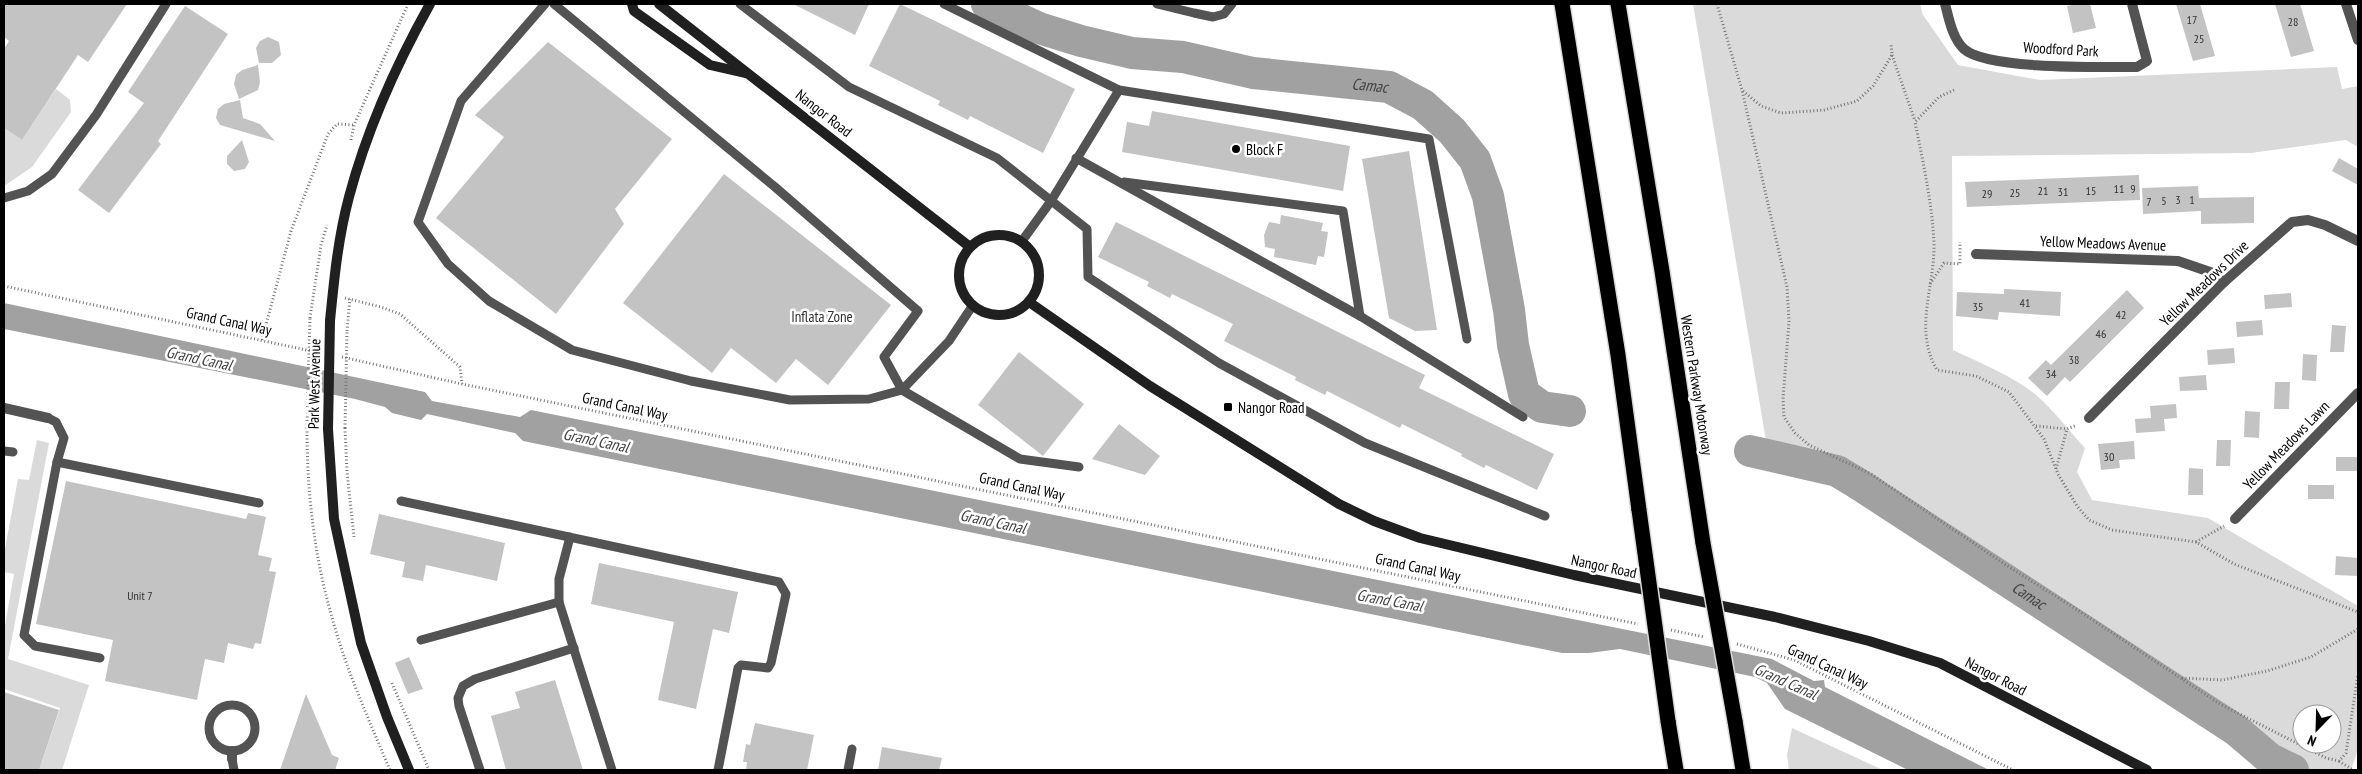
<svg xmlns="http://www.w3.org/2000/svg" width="2362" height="774" viewBox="0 0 2362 774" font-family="'PT Sans Narrow',sans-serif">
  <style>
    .green { fill: #dadada; fill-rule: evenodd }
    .water { fill: #a1a1a1 }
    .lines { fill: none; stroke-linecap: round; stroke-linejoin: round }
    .river { stroke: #a1a1a1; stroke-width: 32 }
    .building { fill: #c3c3c3 }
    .highway-casing { stroke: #dbdbdb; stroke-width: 18 }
    .path { stroke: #757575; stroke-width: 3; stroke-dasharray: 1 2.5; stroke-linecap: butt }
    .lane { stroke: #535353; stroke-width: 9 }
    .street { stroke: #535353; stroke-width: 10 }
    .secondary { stroke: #202020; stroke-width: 10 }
    .highway { stroke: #000; stroke-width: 15 }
    .highway-bridge-casing { stroke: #dbdbdb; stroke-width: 18; stroke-linecap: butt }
    .path-bridge { stroke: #757575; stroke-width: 3; stroke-dasharray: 1 2.5; stroke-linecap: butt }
    .secondary-bridge { stroke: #202020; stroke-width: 10 }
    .highway-bridge { stroke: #000; stroke-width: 15 }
    .poi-dot { fill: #000; stroke: #fff; stroke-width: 2 }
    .labels { text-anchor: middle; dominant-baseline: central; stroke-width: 5; stroke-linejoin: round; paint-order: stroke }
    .number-label { font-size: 12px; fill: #313131 }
    .street-label { font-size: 15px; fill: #000; stroke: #fff }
    .poi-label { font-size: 15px; fill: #000; stroke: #fff; text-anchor: start }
    .park-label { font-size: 15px; fill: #313131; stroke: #fff }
    .water-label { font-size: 16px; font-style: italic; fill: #424242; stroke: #fff }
  </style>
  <rect width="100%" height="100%" fill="#fff"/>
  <g class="green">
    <path d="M1693,4h227l3,11 35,50 82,15 297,-13 5,22 16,-3v61l-12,-7 -95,13 -299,3 1,194c27,13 58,25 82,44 18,15 34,37 50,54l-8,24 15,28 116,18 150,88v143l-7,21h-41l-48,-23 -17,-18 -386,-252 -21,-10 -82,-20 10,-6zM2302,714h30v30h-30z"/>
    <path d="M56,89l14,11 1,12 -39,55 -28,19v-58l18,12z"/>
    <path d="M37,440l12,3 -41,216 81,26 -27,85h-23l21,-62 -56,-19v-58l10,-57 -10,-2v-18l14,-75 11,1z"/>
    <path d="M1792,728l91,42h-94l-2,-15z"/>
  </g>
  <path class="water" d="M4,303l421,89 7,9 88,16 11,-7 1241,249 42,22 10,-1 1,7 164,83h-81l-123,-61 -18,-26 -12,-6 -135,-28 -31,4h-27l-1039,-212 -8,-8 -88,-19 -6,6 -29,-7 -7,-6 -30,-8 -351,-70z"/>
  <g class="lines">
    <g class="river">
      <path id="s1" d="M987,4l52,24 42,13 51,12 51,4 70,16 136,14 34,18 29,26 23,29 13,36 21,114 4,35 11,49 18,13 28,4"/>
      <path id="s2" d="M1750,451l87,20 20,12 379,247 34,29 23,11"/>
    </g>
  </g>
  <g class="building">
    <path d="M4,4h123l-39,58 -10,-7 -56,85 -18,-12v-79l5,-8 -5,-4z"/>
    <path d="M793,4h76l-14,31z"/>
    <path d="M900,4l175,85 -32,64 -73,-37 -2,4 -30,-15 2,-4 -71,-35z"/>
    <path d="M2077,4h13l6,24 -23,5 -6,-27z"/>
    <path d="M2176,4h24l15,52 -22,5z"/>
    <path d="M2275,4h25l14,47 -23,6z"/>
    <path d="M185,6l43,28 -70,107 3,3 -52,69 -31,-23 66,-87 -16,-11z"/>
    <path d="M268,37l11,5 2,13 -9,8h-13l-3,-15 4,-7z"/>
    <path d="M548,42l124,97 -57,70 9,15 -68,90 -120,-96 68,-81 -29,-22z"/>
    <path d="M258,65l2,17 -2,8 -19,9 -5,-15 2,-9 6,-5z"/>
    <path d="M240,100l3,18 17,6 15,17 -55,-16 -4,-7 2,-9 6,-5z"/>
    <path d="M1152,111l198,35 -7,45 -221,-39 5,-30 22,4z"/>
    <path d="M242,140l7,22 -4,7 -11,2 -7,-7v-8z"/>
    <path d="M1409,151l28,179 -22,1 -26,-13 -27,-159z"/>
    <path d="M2339,158l19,11v16l-26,-14z"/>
    <path d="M724,174l167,131 -63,80 -32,-26 -20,24 -45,-35 -19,25 -89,-70z"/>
    <path d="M2139,175l1,25 -173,7 -2,-25z"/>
    <path d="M2198,186l1,12 55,-1v26l-53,1v-13l-58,3 -1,-26z"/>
    <path d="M1281,215l42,8 -2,8 7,1 -4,25 -6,-1 -2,9 -42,-8 1,-8 -10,-2 -1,-12 5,-13 11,2z"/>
    <path d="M1116,222l309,153 -6,13 135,66 -17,36 -51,-25 -2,3 -23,-12 1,-2 -60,-30 -2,4 -73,-37 -2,4 -30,-15 1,-3 -72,-36 9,-17 -61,-30 -2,4 -23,-12 2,-4 -51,-25z"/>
    <path d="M2004,289l57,3 -1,24 -61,-4 -1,8 -42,-4 1,-24 47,2z"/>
    <path d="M2127,290l17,18 -74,74 -5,-5 -18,19 -19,-18 18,-18 5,5z"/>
    <path d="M2291,293l1,14 -27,2 -1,-14z"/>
    <path d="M2262,320l1,15 -26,2 -1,-15z"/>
    <path d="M2332,325l14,1 -2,26h-14z"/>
    <path d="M2234,348l1,15 -27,2 -1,-15z"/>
    <path d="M1019,352l65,52 -41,52 -65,-51z"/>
    <path d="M2303,354l14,1 -1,26 -14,-1z"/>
    <path d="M2206,375l1,15 -27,1 -1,-14z"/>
    <path d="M2275,382h15l-1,27h-15z"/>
    <path d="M2176,404l1,14 -13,1 1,12 -29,2 -1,-14 16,-1 -1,-12z"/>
    <path d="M2245,411l15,1 -1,26 -15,-1z"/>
    <path d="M1119,424l41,32 -15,19 -53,-16z"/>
    <path d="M2217,440h14l-1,26h-14z"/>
    <path d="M2134,441l1,18 -16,1 1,8 -19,2 -3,-26z"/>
    <rect x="2336" y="457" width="22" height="14"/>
    <path d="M2189,468l14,1v26h-15z"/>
    <path d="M66,481l180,38 2,-6 18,4 -8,38 14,3 -3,13 7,1 -15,72 -6,-1 -2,6 -25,-6 -4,20 -19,-4 -8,41 -92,-19 8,-41 -77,-16z"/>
    <rect x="2308" y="485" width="26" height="14"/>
    <path d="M379,514l126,29 -8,38 -71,-16 -3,16 -21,-4 3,-15 -35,-8z"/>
    <path d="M2336,556l22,2v18l-23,-1z"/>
    <path d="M599,563l139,29 -9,41 -16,-4 -17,80 -38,-9 16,-78 -83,-18z"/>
    <path d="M409,657l14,32 -15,5 -13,-31z"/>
    <path d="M555,680l28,90h-77l-15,-54 29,-8 -5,-16z"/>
    <path d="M4,692l55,18 -20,60h-35z"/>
    <path d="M306,694l26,61 7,3 -4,12h-55z"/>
    <path d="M755,723l59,12 -7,35h-61l1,-8h-4l3,-18 4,1z"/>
    <path d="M882,747l60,11 -3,12h-61z"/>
  </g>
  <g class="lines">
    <defs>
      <g id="highway">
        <path d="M1562,4l56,351 21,155"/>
        <path d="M1618,4l44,267 41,272"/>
        <path d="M1668,721l8,49"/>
        <path d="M1735,721l8,49"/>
      </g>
    </defs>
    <use href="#highway" class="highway-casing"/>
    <g class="path">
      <path d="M1717,4l25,86 45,197 2,34 -6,78 1,18 11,16 14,12 62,29 135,91 67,42 147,97 106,54 13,3 7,-8 12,-79"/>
      <path d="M1892,55l23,66"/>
      <path d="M1954,90l-15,7 -24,25c8,40 17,80 19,121 1,44 -21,86 3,127l39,6 33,16 35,47 14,35 19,32 12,14 23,10 84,12 38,22 124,48"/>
      <path d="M1743,91l18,15 20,7 43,-3 33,-9 16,-15 19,-31 -1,-12"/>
      <path d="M351,140l3,-15 54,-121"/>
      <path d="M1930,284l14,-21 16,1v-22"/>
      <path d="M4,286l312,66"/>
      <path d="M345,298l36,9 19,7 60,53 2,17"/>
      <path d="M310,318l11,-73 6,-20"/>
      <path d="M347,331l3,-32"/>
      <path d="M262,340l29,-109 37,-97 9,-10 17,1"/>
      <path d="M342,357l120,27 1176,240"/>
      <path d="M2036,426l31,3 10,-4"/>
      <path d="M307,428c0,64 7,128 25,189 14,53 37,103 58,153"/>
      <path d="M345,428l2,44 7,65"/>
      <path d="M2056,469l11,-40"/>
      <path d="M2196,542l28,-16"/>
      <path d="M1671,630l33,7"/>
      <path d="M1737,644l57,16 219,110"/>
      <path d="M2182,678l40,2 45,-9 44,-14 47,-28"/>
      <path d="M392,683l37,87"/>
      <path d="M2339,761l14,9"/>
    </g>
    <g class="lane">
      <path d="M545,4l-84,97 -43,121 30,42 41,37 83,49 119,31 99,19 79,-1 33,-9 47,-49 24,-36"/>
      <path d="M554,4l221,183 143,124 -34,46 18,33 118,69 59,8"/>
      <path d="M740,4l109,83 148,71 90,71 1,48 131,86 146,80 180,73"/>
      <path d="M944,4l175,86 310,49 38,200"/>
      <path d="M1157,4l37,9 19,4 11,-3 8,-10"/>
      <path d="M1076,158l284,158 163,101"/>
      <path d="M1124,182l219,29 17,105"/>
      <path d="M4,198l24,-7 24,-17 44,-59 70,-111"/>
      <path d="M1022,241l29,-40 68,-111"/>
      <path d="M48,418l8,4 8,16 -7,24 202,41"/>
      <path d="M4,451l9,1"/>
      <path d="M57,462l-33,173 11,11 65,12"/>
      <path d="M401,501l378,81 7,12 -15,69 -3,5 -27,-3 -3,3 -20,102"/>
      <path d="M570,537l-11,42v23l53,168"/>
      <path d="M421,640l138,-38"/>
      <circle cx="232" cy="728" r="23"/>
      <path d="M232,759l2,11"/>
      <path d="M480,770l-21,-64 -1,-8 5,-12 12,-7 99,-31"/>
      <path d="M848,770l4,-21"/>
    </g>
    <g class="street">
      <path d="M1945,4c4,14 7,34 19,45 23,21 140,18 173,18l10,-6 -15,-57"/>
      <path d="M2346,4l12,36"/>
      <path d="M1976,254l202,7 35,12 11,9"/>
      <path d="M4,408l44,10"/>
      <path d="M2089,418l135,-136 68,-60 16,-2 17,5 33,16"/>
      <path d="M2235,519l123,-126"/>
      <path d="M232,751v8"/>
    </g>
    <g class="secondary">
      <path d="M632,4l2,7 76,54 35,8"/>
      <path d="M659,4l311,243"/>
      <circle cx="999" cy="275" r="40"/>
      <path d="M1029,302l121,84 189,118 35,17 46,17 154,37 201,42 94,24 71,22 207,107"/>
      <path d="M330,321c4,-41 8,-83 19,-124 18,-68 47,-132 81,-193"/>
      <path d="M328,429l6,90 27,124 26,74 22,53"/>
    </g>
    <use href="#highway" class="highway"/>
    <defs>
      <g id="highway-bridge">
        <path d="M1639,510l29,211"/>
        <path d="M1703,543l32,178"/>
      </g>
    </defs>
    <use href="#highway-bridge" class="highway-bridge-casing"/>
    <g class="path-bridge">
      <path d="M307,428l3,-110"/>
      <path d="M345,428l2,-97"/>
    </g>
    <path class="secondary-bridge" d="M328,429l2,-108"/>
    <use href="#highway-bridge" class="highway-bridge"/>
  </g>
  <g class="poi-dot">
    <circle cx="1236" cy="149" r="5"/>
    <rect x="1223" y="402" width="10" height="10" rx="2.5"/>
  </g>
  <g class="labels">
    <g class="number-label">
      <text x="2192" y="19">17</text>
      <text x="2293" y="21">28</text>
      <text x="2199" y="38">25</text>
      <text x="2119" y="188">11</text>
      <text x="2133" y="188">9</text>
      <text x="2043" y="190">21</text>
      <text x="2091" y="190">15</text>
      <text x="2063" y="191">31</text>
      <text x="2015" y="192">25</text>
      <text x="1987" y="193">29</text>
      <text x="2178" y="199">3</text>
      <text x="2192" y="199">1</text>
      <text x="2164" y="200">5</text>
      <text x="2149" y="201">7</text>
      <text x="2025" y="302">41</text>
      <text x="1978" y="306">35</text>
      <text x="2121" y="314">42</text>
      <text x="2101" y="333">46</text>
      <text x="2074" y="359">38</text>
      <text x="2051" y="373">34</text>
      <text x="2109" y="456">30</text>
      <text x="140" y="595">Unit 7</text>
    </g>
    <g class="street-label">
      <text transform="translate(2061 49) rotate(3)">Woodford Park</text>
      <text transform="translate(824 113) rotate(38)">Nangor Road</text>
      <text transform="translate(2103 243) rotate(2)">Yellow Meadows Avenue</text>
      <text transform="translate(2204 283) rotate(-44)">Yellow Meadows Drive</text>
      <text transform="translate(229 321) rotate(12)">Grand Canal Way</text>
      <text transform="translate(314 384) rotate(-89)">Park West Avenue</text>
      <text transform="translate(1697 385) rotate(81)">Western Parkway Motorway</text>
      <text transform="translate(625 406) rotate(12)">Grand Canal Way</text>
      <text transform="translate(2286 445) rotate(-46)">Yellow Meadows Lawn</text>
      <text transform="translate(1022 486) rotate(12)">Grand Canal Way</text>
      <text transform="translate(1604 566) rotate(12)">Nangor Road</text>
      <text transform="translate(1418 567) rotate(12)">Grand Canal Way</text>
      <text transform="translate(1828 666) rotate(25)">Grand Canal Way</text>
      <text transform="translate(1996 676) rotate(27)">Nangor Road</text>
    </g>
    <g class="poi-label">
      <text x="1246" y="149">Block F</text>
      <text x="1238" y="407">Nangor Road</text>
    </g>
    <g class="park-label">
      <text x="822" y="316">Inflata Zone</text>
    </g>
    <g class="water-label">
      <text stroke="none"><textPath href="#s1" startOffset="394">Camac</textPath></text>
      <text transform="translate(199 358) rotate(12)">Grand Canal</text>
      <text transform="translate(596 440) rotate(12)">Grand Canal</text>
      <text transform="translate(993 521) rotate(12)">Grand Canal</text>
      <text stroke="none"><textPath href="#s2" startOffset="318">Camac</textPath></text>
      <text transform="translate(1390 600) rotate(10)">Grand Canal</text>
      <text transform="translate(1786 681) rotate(24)">Grand Canal</text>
    </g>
  </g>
  <rect width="2362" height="774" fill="none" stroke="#000000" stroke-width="10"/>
  <g transform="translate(2317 729) rotate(203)"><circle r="24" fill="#ffffff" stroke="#999999"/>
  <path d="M0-4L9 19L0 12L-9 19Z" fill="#000000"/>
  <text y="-8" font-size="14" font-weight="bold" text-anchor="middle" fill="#000000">N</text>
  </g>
</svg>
